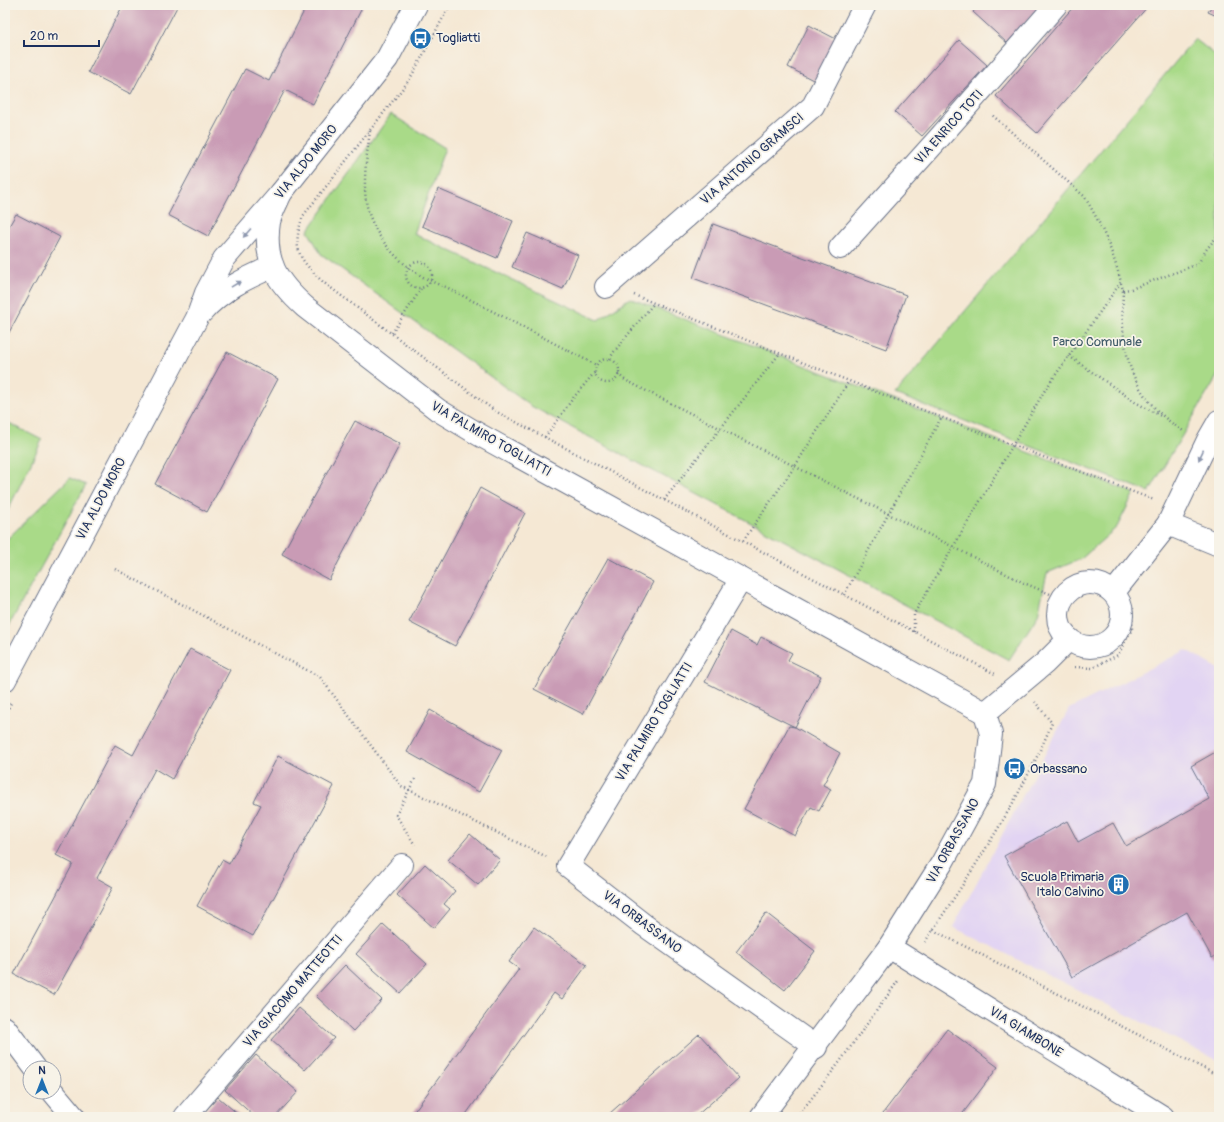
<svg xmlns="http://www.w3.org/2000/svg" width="1224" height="1122" viewBox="0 0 1224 1122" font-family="Pangolin,sans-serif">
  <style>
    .built { fill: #e2d4f3 }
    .green { fill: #a9da88; stroke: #628473 }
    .building { fill: #c99bb5 }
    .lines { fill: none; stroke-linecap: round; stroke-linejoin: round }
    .minor-casing { stroke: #677087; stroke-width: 24 }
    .path { stroke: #677087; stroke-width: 2.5; stroke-dasharray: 1 3; stroke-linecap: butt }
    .minor { stroke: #fff; stroke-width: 22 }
    .oneway { fill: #8d97ae }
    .labels { text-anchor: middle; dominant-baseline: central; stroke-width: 3.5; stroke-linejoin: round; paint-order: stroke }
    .poi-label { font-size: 13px; fill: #1b2f5e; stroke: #f7f3e8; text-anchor: start }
    .street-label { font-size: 13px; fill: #1b2f5e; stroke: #f7f3e8 }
    .park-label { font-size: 13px; fill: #3e5a68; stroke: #f7f3e8 }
  </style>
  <rect width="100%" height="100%" fill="#f7f3e8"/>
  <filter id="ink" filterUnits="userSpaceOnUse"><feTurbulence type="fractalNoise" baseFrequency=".025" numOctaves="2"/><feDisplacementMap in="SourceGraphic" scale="8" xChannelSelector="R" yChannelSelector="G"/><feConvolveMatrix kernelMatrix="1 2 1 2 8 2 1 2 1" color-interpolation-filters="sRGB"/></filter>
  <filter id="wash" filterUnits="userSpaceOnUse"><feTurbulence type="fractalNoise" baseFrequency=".012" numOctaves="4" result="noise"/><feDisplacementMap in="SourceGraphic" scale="16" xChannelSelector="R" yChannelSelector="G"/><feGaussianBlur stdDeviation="0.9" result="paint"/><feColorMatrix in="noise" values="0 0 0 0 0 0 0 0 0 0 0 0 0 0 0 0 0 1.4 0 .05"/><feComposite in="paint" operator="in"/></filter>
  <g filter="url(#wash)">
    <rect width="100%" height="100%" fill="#f5e8d4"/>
    <path class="built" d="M1186,650l33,19v392l-266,-134 116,-218z"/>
    <g class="green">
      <path d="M1195,39l24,19v315l-70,119 -254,-98z"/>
      <path d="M391,114l54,34 -31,86 184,86 32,-22 504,195 -17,34 -36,32 -34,14 -9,42 -29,45 -478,-254 -210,-152 -13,-23z"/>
      <path d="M5,421l37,19 -37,76z"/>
      <path d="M70,478l16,7 -81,148v-92z"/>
    </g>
    <g id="blocks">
      <g class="building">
        <path d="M123,5h55l-47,89 -43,-22z"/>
        <path d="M307,5h53l3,1 -50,98 -28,-14 -77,146 -40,-21 77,-146 24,12z"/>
        <path d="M979,5h60l2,1 -34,37 -34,-31z"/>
        <path d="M1075,5h74l-112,128 -41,-37z"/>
        <path d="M1212,5h7v12l-11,-5z"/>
        <path d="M809,25l27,14 -21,42 -27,-14z"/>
        <path d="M959,40l28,25 -65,71 -27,-24z"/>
        <path d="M438,189l75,32 -16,37 -75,-32z"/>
        <path d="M16,214l44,23 -55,103v-107z"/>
        <path d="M713,224l193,71 -20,54 -193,-71z"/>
        <path d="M527,233l51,22 -15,34 -51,-22z"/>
        <path d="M227,352l51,27 -71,133 -52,-28z"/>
        <path d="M355,421l45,23 -71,136 -47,-26z"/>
        <path d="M480,488l45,25 -70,133 -46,-24z"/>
        <path d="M608,558l45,24 -70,132 -49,-25z"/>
        <path d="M731,631l26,14 4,-8 31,16 -4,7 33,16 -26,51 45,26 -17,32 8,4 -12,22 -8,-4 -16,29 -51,-27 45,-83 6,1 -90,-45z"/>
        <path d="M190,649l40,21 -58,109 -17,-10 -58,109 16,9 -59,108 -40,-21 59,-110 -17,-9 59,-110 18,10z"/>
        <path d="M430,710l72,40 -23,42 -72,-40z"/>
        <path d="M1219,750v204l-7,4 -25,-46 -115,65 -68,-121 63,-35 11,21 35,-19 13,23 83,-47 -18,-33z"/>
        <path d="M278,756l56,30 -81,150 -56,-30 25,-46 7,4 32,-59 -7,-3z"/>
        <path d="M470,834l30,26 -22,25 -30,-25z"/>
        <path d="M425,864l30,27 -11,13 6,5 -16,19 -37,-33z"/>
        <path d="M766,913l49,38 -30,39 -49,-38z"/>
        <path d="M383,924l44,40 -27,29 -44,-39z"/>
        <path d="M534,927l53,38 -25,34 -8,-6 -90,124h-54l109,-148 -10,-7z"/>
        <path d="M345,965l37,35 -29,31 -37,-35z"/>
        <path d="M299,1008l35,30 -29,32 -34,-30z"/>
        <path d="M947,1029l51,38 -38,50h-80z"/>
        <path d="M699,1034l40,44 -44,39h-83l-3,-3z"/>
        <path d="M256,1055l42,37 -23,25h-20l-30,-27z"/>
        <path d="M218,1097l23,20h-41z"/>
      </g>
    </g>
  </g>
  <g filter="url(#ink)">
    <use href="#blocks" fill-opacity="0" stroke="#677087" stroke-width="1"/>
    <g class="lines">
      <defs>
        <g id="minor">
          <path d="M281,193c-4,9 -10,20 -12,29 -6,39 8,60 36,85l133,103 40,24 507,279"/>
          <path d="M840,248l99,-110 117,-133"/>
          <path d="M606,287l207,-181 52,-101"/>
          <path d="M202,312c19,-22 44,-34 70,-45"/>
          <path d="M1168,524l51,21"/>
          <path d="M741,579l-173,287 76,59 172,122"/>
          <circle cx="1090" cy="615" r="32"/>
          <path d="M1114,592l54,-68 40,-84 11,-19"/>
          <path d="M5,680l192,-362 9,-25 18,-34 57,-66 106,-134 29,-54"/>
          <path d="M985,713l60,-50 24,-24"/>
          <path d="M889,947l274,170"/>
          <path d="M5,1028l30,40"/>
          <path d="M53,1092l21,25"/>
          <path d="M185,1117l217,-252"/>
          <path d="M761,1117l128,-170 53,-84 43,-79 6,-50 -6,-21"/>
        </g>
      </defs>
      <use href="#minor" class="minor-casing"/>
      <g class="path">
        <path d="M450,5l-40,74 -107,137c-12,33 -4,43 20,66l172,129 500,263"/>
        <path d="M370,131c-3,23 -7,47 -4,70 6,40 44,75 80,86l150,78"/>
        <circle cx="419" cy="275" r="13"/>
        <path d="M1121,283l2,7c-3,61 6,108 62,142"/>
        <path d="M1123,290l8,-1 67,-25 8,-14 13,-16"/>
        <path d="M634,295l250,100 270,105"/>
        <path d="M392,333l29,-44"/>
        <path d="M1069,356l66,46 26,14"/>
        <path d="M610,359l3,-6 41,-50"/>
        <circle cx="607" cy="371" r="12"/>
        <path d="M618,374l7,6 399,203 38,16"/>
        <path d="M545,437l29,-40 21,-25"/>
        <path d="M664,500l116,-147"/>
        <path d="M743,541l52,-75 54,-85"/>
        <path d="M115,569l205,108 81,109 146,71"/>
        <path d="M844,595l97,-177"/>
        <path d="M914,632v-18l131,-224 76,-108c-8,-30 -20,-59 -37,-86l-93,-82"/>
        <path d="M1075,667l17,1 26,-13 14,-26 1,-21"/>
        <path d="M5,715l6,-12"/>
        <path d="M415,779l-19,36 19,30"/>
        <path d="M933,930l286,146"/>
        <path d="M925,942c46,-70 95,-141 127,-219l-17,-21"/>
        <path d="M797,1117l42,-54 59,-82"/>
      </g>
      <use href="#minor" class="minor"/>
    </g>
    <defs><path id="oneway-solid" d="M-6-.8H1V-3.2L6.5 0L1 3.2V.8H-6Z"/></defs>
    <g class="oneway">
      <use href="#oneway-solid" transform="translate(247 233) rotate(131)"/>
      <use href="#oneway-solid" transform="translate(236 284) rotate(-31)"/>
      <use href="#oneway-solid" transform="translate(1201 455) rotate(115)"/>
    </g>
  </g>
  <defs>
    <symbol id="bus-disc" viewBox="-11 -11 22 22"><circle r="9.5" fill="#1f6fb2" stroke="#f7f3e8"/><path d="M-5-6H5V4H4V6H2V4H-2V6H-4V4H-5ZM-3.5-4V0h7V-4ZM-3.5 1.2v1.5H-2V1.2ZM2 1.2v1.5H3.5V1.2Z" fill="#fff"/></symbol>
    <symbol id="building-disc" viewBox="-11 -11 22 22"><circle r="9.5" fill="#1f6fb2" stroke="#f7f3e8"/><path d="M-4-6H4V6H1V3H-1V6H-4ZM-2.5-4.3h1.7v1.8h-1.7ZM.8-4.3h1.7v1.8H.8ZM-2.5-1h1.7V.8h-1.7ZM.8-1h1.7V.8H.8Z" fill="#fff"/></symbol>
  </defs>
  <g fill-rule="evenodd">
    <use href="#bus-disc" x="408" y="26" width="25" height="25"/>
    <use href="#bus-disc" x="1002" y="756" width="25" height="25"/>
    <use href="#building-disc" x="1106" y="872" width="25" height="25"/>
  </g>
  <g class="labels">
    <g class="poi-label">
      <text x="436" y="38">Togliatti</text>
      <text x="1030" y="769">Orbassano</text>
      <text x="1104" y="877" text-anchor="end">Scuola Primaria<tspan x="1104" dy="15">Italo Calvino</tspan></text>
    </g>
    <g class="street-label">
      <text transform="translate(949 127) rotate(-48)">VIA ENRICO TOTI</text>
      <text transform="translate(752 159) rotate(-41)">VIA ANTONIO GRAMSCI</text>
      <text transform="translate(306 162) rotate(-51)">VIA ALDO MORO</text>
      <text transform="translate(491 439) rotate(30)">VIA PALMIRO TOGLIATTI</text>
      <text transform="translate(101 499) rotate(-62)">VIA ALDO MORO</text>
      <text transform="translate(654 722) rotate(-59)">VIA PALMIRO TOGLIATTI</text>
      <text transform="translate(953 841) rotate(-61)">VIA ORBASSANO</text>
      <text transform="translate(642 922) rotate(37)">VIA ORBASSANO</text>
      <text transform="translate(293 991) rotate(-49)">VIA GIACOMO MATTEOTTI</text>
      <text transform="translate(1026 1032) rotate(32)">VIA GIAMBONE</text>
    </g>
    <g class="park-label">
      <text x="1097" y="342">Parco Comunale</text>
    </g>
  </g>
  <rect width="1224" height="1122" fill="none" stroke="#f7f3e8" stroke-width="20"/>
  <g transform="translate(42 1080)"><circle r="19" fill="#f7f3e8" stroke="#9fa5b1"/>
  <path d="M0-3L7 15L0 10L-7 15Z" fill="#1f6fb2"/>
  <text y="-6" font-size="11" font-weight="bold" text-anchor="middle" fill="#1b2f5e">N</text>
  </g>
  <path d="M24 40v6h75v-6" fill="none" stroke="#1b2f5e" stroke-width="2"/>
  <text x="30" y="40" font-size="12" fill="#1b2f5e" stroke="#f7f3e8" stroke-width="3" paint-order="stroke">20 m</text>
</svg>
